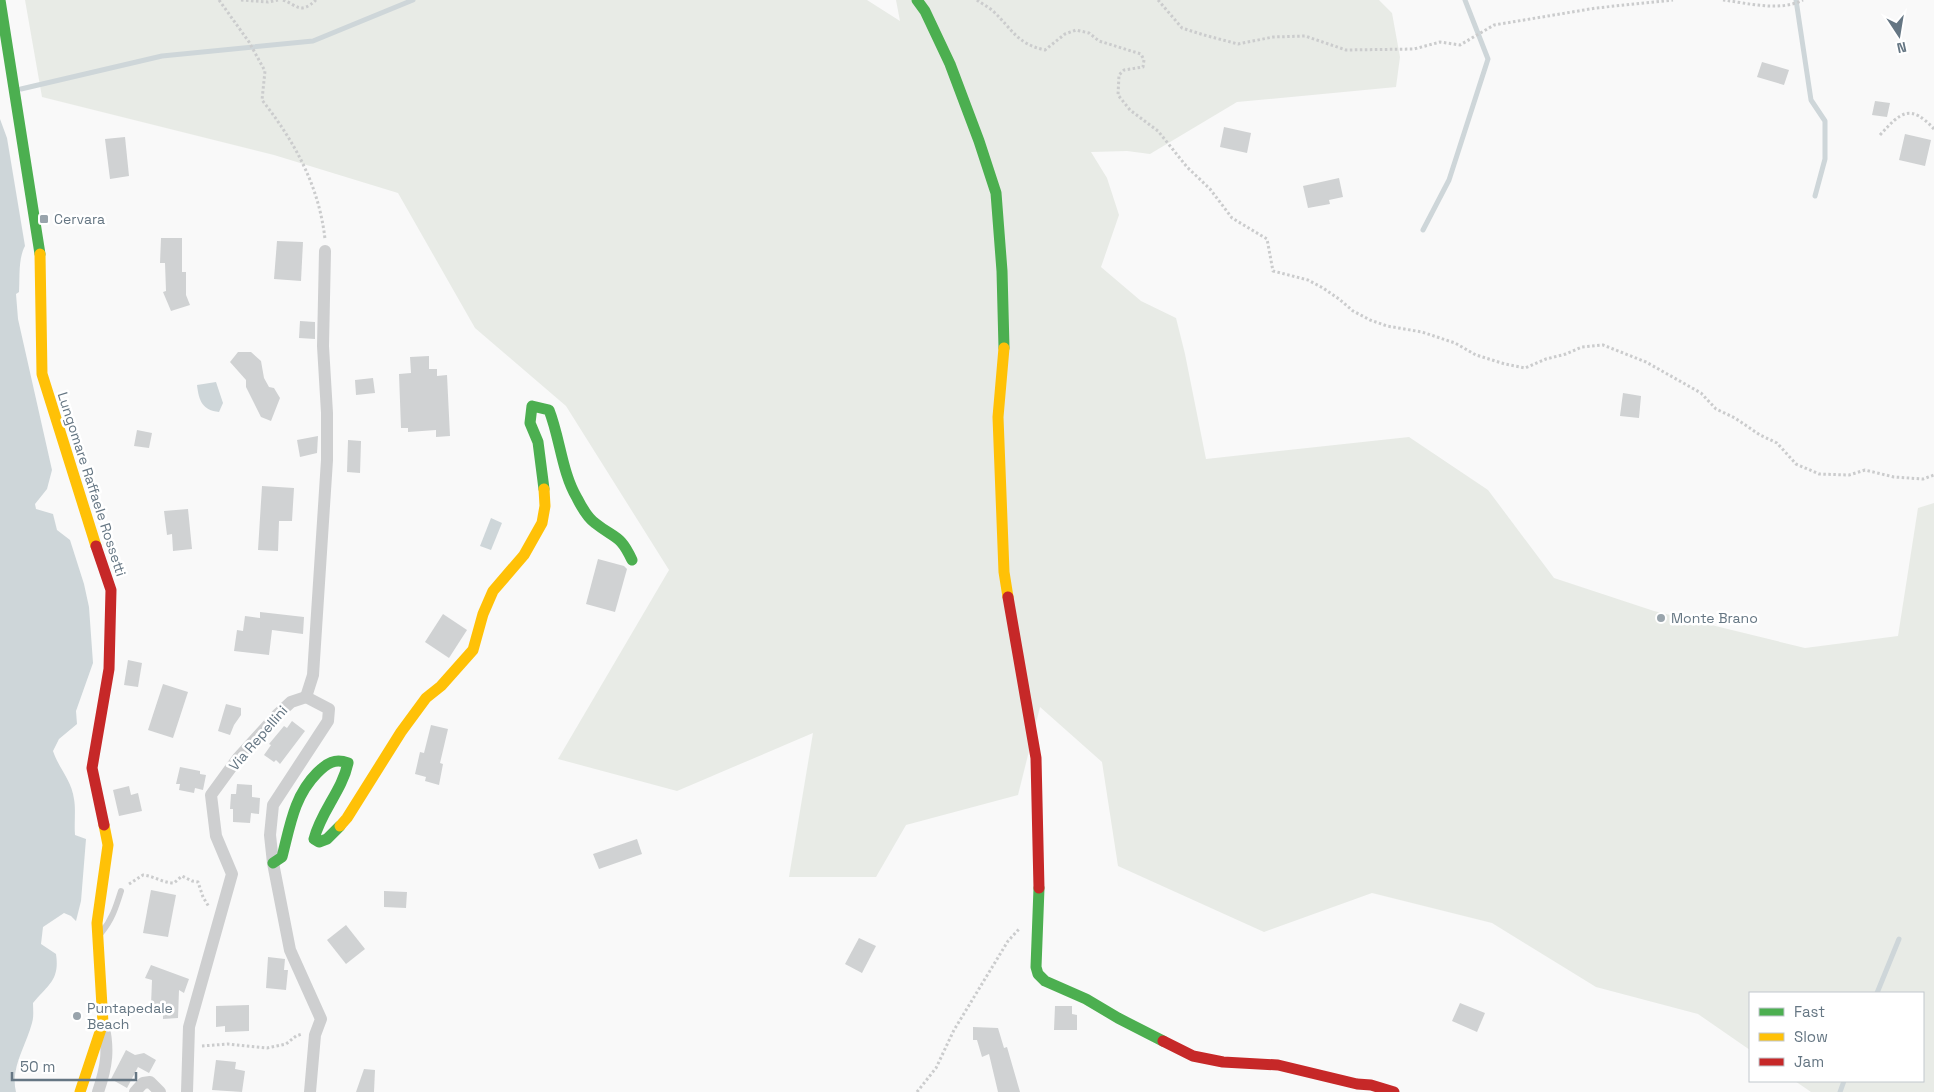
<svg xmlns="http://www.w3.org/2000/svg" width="1934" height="1092" viewBox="0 0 1934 1092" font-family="'Space Grotesk',sans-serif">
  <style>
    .green { fill: #e8ebe6 }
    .water { fill: #ced6d9 }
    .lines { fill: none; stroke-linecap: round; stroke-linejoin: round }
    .stream { stroke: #ced6d9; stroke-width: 5 }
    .building { fill: #d0d2d3 }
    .path { stroke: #cbcccd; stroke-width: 3; stroke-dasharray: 2.5 2.5; stroke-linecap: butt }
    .lane { stroke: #cecfd0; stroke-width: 6 }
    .street { stroke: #cecfd0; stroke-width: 12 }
    .fast { stroke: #4caf50; stroke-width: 11 }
    .slow { stroke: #ffc107; stroke-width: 11 }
    .jam { stroke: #c62828; stroke-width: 11 }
    .poi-dot { fill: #99a4ac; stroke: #fff; stroke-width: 2 }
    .labels { text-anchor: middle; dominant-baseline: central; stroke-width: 5; stroke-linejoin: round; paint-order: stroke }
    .poi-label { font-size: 14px; fill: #657683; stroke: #fff; text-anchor: start }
    .street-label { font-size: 14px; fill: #657683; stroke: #fff }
  </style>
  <rect width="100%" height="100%" fill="#f9f9f9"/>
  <path class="green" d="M25,0h842l33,21 -4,-21h483l13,13 8,44 -4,30 -159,15 -87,52 -23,-3 -36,1 16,26 12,37 -18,52 40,34 35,17 9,36 21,105 203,-22 79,53 66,88 100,33 151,37 93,-12 20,-128 16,-5v589h-123l-16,-11h128v-88h-173v57l-52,-36 -102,-27 -104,-64 -120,-30 -108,39 -146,-66 -16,-104 -62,-55 -22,88 -112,30 -30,52h-87l24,-144 -136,58 -119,-32 111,-189 -103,-164 -91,-78 -77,-135 -124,-38 -232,-58z"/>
  <g class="water">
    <path d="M0,119l7,19 18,108c-7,13 -5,31 -6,46l-3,2 2,25 34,151 -5,19 -12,15 1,5 17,5 4,16 13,10 14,44 5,23 4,56 -17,48 1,13 -18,15 -6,12c5,16 19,30 21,48 2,11 0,24 1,36l11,4 -5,62 -5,20 -5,-5 -7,-3 -21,14 -2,17 15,10c4,26 -8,31 -23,49 0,6 1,14 -1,20 -6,23 -22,45 -16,69h-16z"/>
    <path d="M216,382l7,21 -4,9c-17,-2 -20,-11 -22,-27z"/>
    <path d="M491,518l11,5 -11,27 -11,-4z"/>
  </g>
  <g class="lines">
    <g class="stream">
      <path d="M1796,0l15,100 14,21v38l-10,37"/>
      <path d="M21,89l141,-33 151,-15 100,-41"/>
      <path d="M1423,230l26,-50 39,-121 -23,-59"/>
      <path d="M1877,993l22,-54"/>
      <path d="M1840,1092l4,-11"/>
    </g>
  </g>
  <g class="building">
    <path d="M1762,62l27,8 -5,15 -27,-8z"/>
    <path d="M1875,101l15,2 -3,14 -15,-2z"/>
    <path d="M1224,127l27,6 -4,20 -27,-6z"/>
    <path d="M1905,134l26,6 -6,26 -26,-6z"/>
    <path d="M125,137l4,39 -19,3 -5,-40z"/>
    <path d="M1339,178l4,19 -14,3 1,4 -22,4 -5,-22z"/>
    <path d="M161,238h21v34h4v23l4,10 -19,6 -8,-19 3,-1 -1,-28h-5z"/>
    <path d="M277,241l26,1 -2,39 -27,-2z"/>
    <path d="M300,321l15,1v17l-16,-1z"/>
    <path d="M238,352h13l10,9 3,17 5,9 5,1 6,10 -9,23 -10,-4 -15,-30v-7l-16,-18z"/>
    <path d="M429,356v13h8v7l10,-1 3,61 -14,1v-7l-28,2v-4h-7l-2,-54 12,-1 -1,-16z"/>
    <path d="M373,378l2,15 -19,2 -1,-15z"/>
    <path d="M1623,393l18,3 -2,22 -19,-2z"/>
    <path d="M137,430l15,3 -3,15 -15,-2z"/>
    <path d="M318,436l-1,17 -17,4 -3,-17z"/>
    <path d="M348,440l13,1 -1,32 -13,-1z"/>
    <path d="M262,486l32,2 -2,33h-13l-1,30 -20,-1z"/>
    <path d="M188,509l4,40 -19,2 -1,-17 -5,1 -3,-24z"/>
    <path d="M598,559l26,7 3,3 -12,43 -29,-8z"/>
    <path d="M260,612l44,5 -1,17 -31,-4 -3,25 -35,-4 3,-21 6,1 2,-15 15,2z"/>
    <path d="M443,614l24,16 -18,28 -24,-16z"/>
    <path d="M128,660l14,3 -4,24 -14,-2z"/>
    <path d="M163,684l25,8 -15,46 -25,-8z"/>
    <path d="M226,704l15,4v7l-7,10 -4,10 -12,-4z"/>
    <path d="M292,721l13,10 -25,33 -4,-4 -2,2 -10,-7 7,-10 -2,-1 15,-18 3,2z"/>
    <path d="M431,725l17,4 -8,34 3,1 -4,21 -14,-4 1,-4 -11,-3 5,-22 4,1z"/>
    <path d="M180,767l20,4v3l6,1 -3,15 -8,-2 -1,5 -15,-3 1,-6h-4z"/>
    <path d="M237,784l15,1v12l8,1 -1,16 -8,-1 -1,10 -17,-1v-13h-3l1,-15h5z"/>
    <path d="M129,786l2,9 7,-2 4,18 -23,5 -6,-26z"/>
    <path d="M637,839l5,15 -43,15 -6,-15z"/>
    <path d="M151,890l25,5 -8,42 -25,-4z"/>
    <path d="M384,891l23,1 -1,16 -22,-1z"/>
    <path d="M346,925l19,24 -19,15 -19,-24z"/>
    <path d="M859,938l17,8 -14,27 -17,-9z"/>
    <path d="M268,957l17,2 -1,11h4l-2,20 -20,-2z"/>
    <path d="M151,965l38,14 -5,14 -5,-3 -1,28 -15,1v-15l-12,1 1,-25 -7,-2z"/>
    <path d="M1460,1003l25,10 -8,19 -25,-11z"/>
    <path d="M249,1005v26l-24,1v-6l-9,1v-21z"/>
    <path d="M1055,1006h17v8l5,1v15h-23z"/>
    <path d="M973,1027l25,1 6,20 3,-1 13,45h-22l-9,-38 -7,3 -5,-17h-4z"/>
    <path d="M126,1050l9,5 9,-2 12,7 -7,13 -11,-6 -11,21 -16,-9z"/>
    <path d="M216,1060l20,2 -1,7 10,2 -3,21 -30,-2z"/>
    <path d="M364,1069l11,1 -1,22h-18z"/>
  </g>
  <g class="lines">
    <g class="path">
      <path d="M219,0l30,42 16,29 -3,29c33,42 57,86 63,139"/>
      <path d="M241,0l27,2 10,-2"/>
      <path d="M283,0c14,5 17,15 33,0"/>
      <path d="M977,0c5,4 12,7 17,12 18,17 23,32 51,38l20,-16 11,-4 13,3 10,8 42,13 3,6 -1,7 -19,3 -5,5 -1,20 12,15 28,21 29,36 23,22 22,29 35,21 6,32 35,9 15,8 16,11 14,12 17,9 17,6 35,6 33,11 21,12 29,9 20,4 21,-9 20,-5 16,-7 21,-2 43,17 55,31 15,16 19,9 25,17 17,8 19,21 23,10 30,1 16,-5 29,7 29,2 11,-4"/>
      <path d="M1158,0l24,28 22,7 34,9 35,-7 32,-1 41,14 68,-1 26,-7 20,3 34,-20 102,-17 77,-8"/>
      <path d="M1723,0c24,3 57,12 80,0"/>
      <path d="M1880,135c21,-23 30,-32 54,-6"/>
      <path d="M129,884l14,-9c11,1 20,8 31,8l8,-7 10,5 6,1 5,15 6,10"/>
      <path d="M202,1046l26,-2 39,4 19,-4 10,-8 6,-2"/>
      <path d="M917,1092l19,-24 18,-38 54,-89 12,-13"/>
    </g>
    <path class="lane" d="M101,933c11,-13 15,-26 20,-42"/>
    <g class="street">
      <path d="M306,697l7,-22 14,-215v-47l-4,-67 2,-95"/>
      <path d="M98,1092c9,-26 11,-43 5,-69"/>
      <path d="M135,1092l8,-9 7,-1 10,10"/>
      <path d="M187,1092l2,-65 43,-153 -16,-38 -5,-41 27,-37 39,-43 14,-13 15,-5 23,12 -1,12 -55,84 -3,30 3,28 17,87 31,69 -6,16 -5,57"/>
    </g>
    <g class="fast">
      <path d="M0,0l40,254"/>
      <path d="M917,0l8,11 25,53 29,77 17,52 6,78 2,77"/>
      <path d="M544,489l-6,-47 -8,-19 2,-17 17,4c11,28 13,63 28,88 4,8 11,20 18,25 20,16 25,11 37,37"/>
      <path d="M273,863l9,-6c8,-31 12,-61 35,-84 10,-10 18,-15 31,-10 -6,28 -27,48 -34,76l5,3 8,-3 13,-13"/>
      <path d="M1039,888l-3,79 2,7 7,7 41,18 32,19 45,23"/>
    </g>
    <g class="slow">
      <path d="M40,254l2,120 54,172"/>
      <path d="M1004,348l-6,69 6,155 4,25"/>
      <path d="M340,826l7,-8 54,-86 25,-34 15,-12 32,-36 10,-36 10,-23 31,-36 18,-32 3,-17 -1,-17"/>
      <path d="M80,1092l23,-69 -6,-100 11,-78 -4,-20"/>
    </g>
    <g class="jam">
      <path d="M96,546l15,44 -2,79 -17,99 12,57"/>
      <path d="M1008,597l28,161 3,130"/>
      <path d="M1163,1041l30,15 30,6 55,3 79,19 14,1 23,7"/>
    </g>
  </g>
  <g class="poi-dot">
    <rect x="39" y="214" width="10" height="10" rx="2.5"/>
    <circle cx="1661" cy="618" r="5"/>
    <circle cx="77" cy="1016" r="5"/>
  </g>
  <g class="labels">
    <g class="poi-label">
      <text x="54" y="219">Cervara</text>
      <text x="1671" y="618">Monte Brano</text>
      <text x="87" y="1008">Puntapedale<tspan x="87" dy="16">Beach</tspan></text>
    </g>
    <g class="street-label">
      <text transform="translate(92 484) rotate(72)">Lungomare Raffaele Rossetti</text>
      <text transform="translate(258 738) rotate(-49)">Via Repellini</text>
    </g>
  </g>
  <rect x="1749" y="992" width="175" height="90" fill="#ffffff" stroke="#c1c8cd"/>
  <rect x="1759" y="1008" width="25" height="8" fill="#4caf50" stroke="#c1c8cd"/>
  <text x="1794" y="1017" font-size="15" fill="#657683">Fast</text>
  <rect x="1759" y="1033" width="25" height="8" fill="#ffc107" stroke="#c1c8cd"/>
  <text x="1794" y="1042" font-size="15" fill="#657683">Slow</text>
  <rect x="1759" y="1058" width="25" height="8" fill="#c62828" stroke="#c1c8cd"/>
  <text x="1794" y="1067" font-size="15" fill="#657683">Jam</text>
  <g transform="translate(1899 35) rotate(168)" stroke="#ffffff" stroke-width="4" paint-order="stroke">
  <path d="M0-4L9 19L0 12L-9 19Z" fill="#657683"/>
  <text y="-8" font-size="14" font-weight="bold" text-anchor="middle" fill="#657683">N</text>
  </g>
  <path d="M12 1072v8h124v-8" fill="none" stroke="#657683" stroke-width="2.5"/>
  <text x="20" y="1072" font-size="15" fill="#657683" stroke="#ffffff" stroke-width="4" paint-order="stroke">50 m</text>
</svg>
